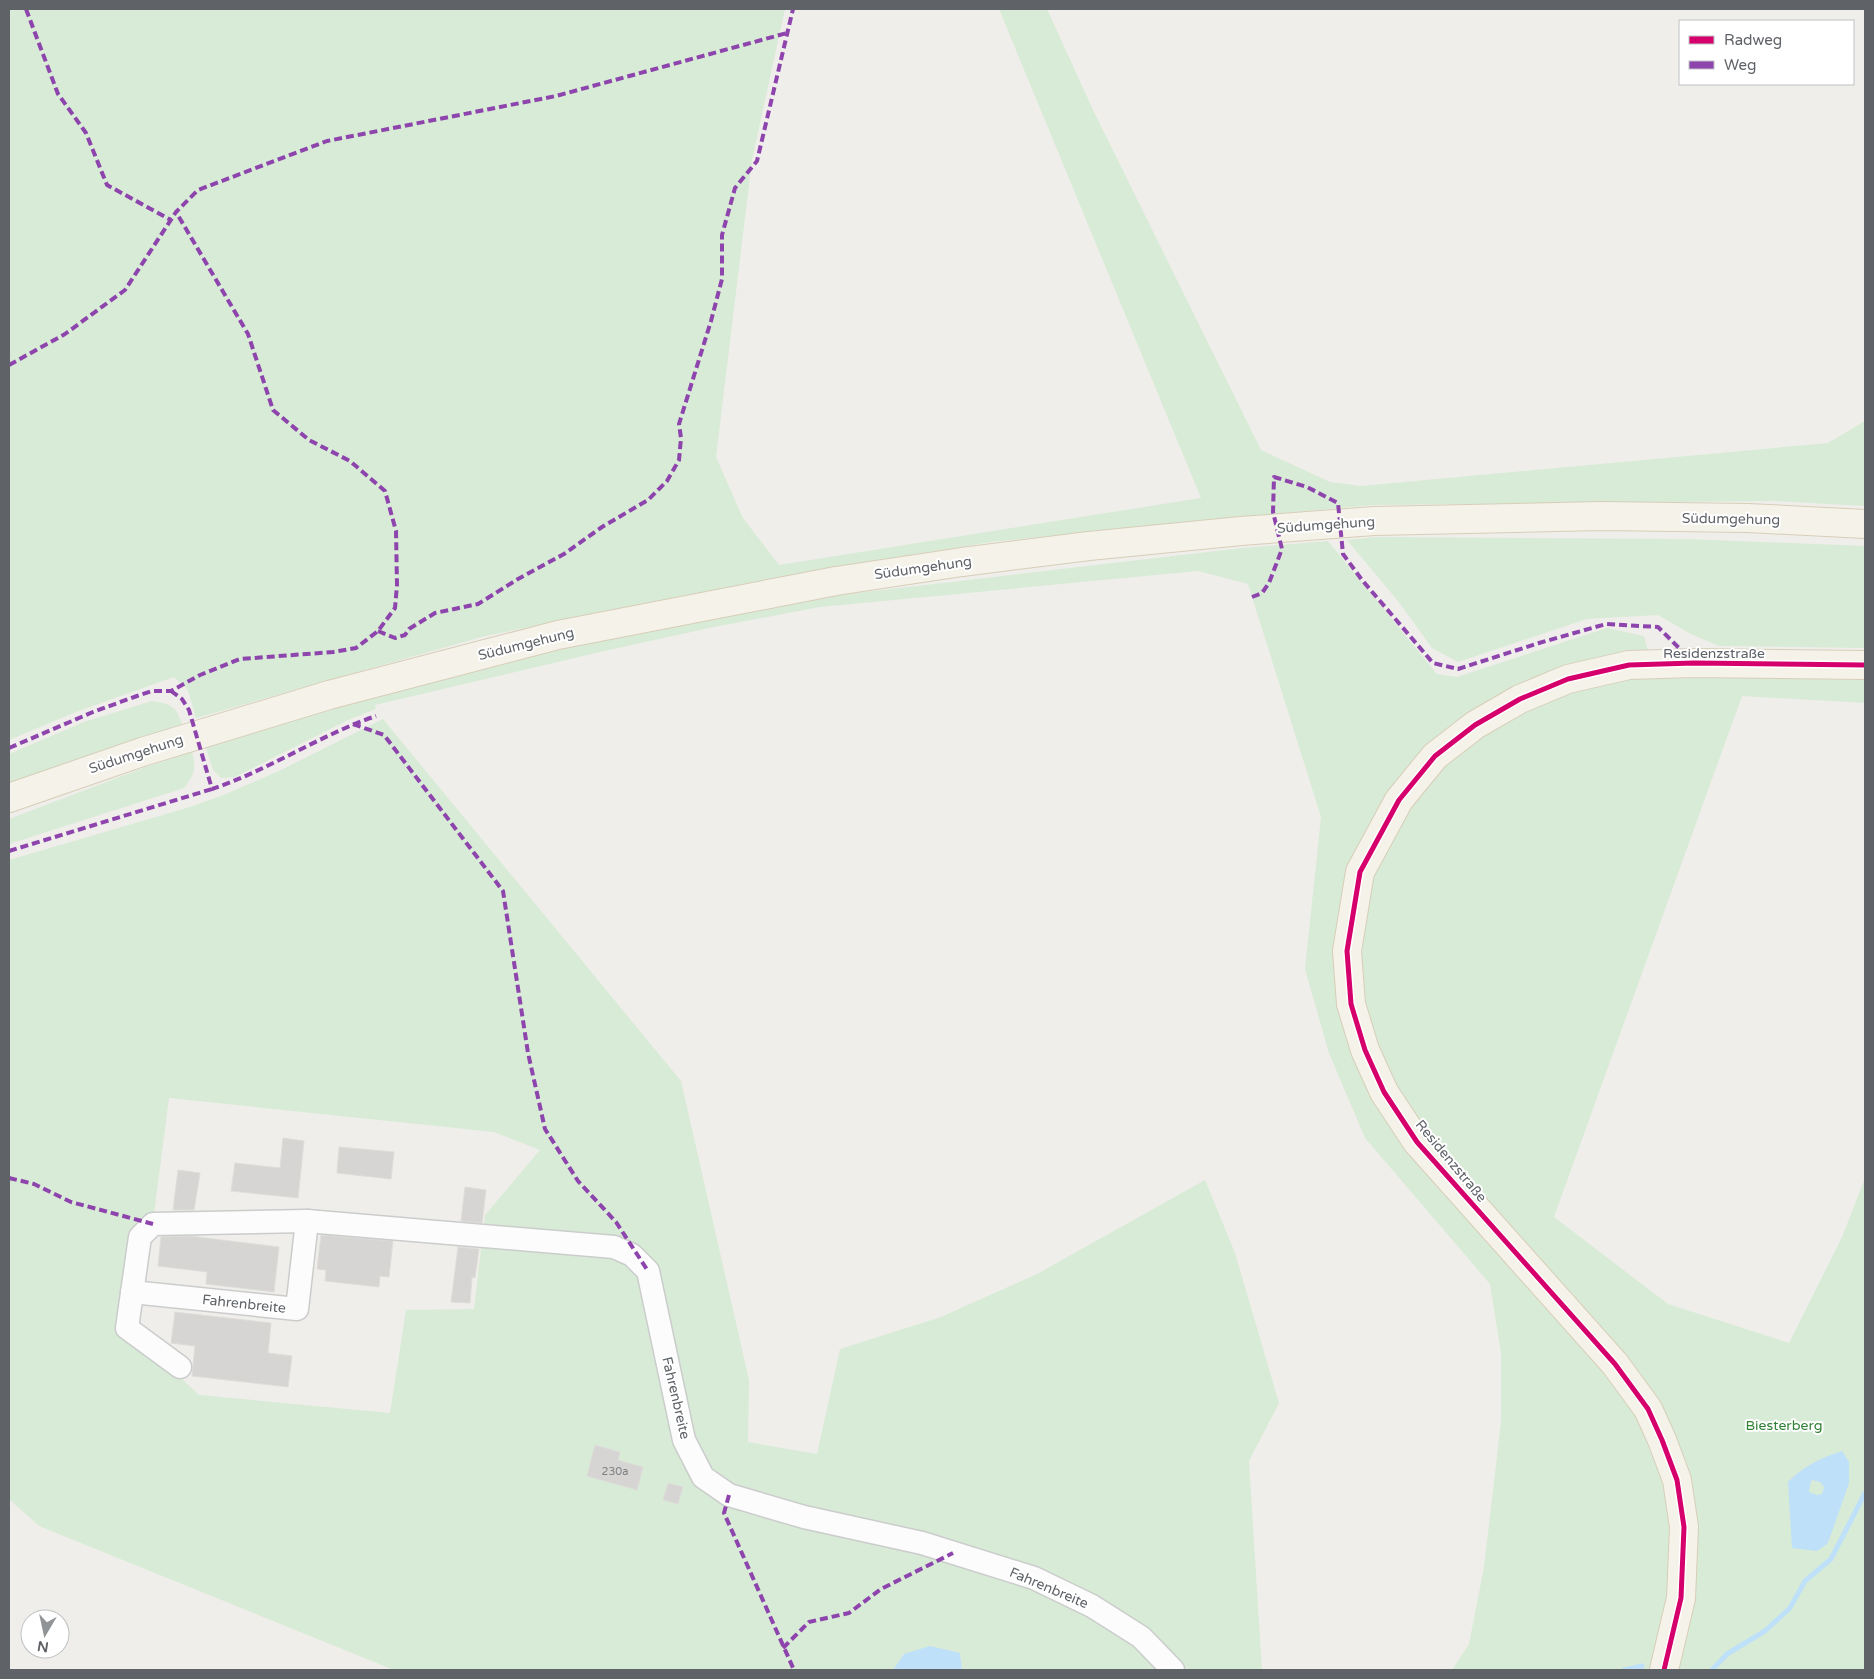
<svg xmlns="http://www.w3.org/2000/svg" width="1874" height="1679" viewBox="0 0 1874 1679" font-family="'Varela Round',sans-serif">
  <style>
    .green { fill: #d8ebd6; fill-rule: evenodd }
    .water { fill: #bfe0f9; fill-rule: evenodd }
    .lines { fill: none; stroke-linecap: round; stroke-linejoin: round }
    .stream { stroke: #bfe0f9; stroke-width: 5 }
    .building { fill: #d6d5d3; stroke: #deddd9 }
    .minor-casing { stroke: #cbcccc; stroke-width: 25 }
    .major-casing { stroke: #d7ceb8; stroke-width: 30 }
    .minor { stroke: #fdfcfc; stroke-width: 22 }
    .major { stroke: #f4f2e9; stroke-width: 28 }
    .quiet { stroke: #8e44ad; stroke-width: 4; stroke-dasharray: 8 4; stroke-linecap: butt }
    .cycleway-casing { stroke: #fff; stroke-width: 8 }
    .cycleway { stroke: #d6006c; stroke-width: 5 }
    .labels { text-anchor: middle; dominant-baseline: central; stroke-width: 4; stroke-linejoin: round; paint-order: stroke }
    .number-label { font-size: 11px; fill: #7e8184 }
    .street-label { font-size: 14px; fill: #5f6368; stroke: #fff }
    .park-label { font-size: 14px; fill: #348238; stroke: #fff }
  </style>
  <rect width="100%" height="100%" fill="#efeeea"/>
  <g class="green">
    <path d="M9,9h776l-33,151 -36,297 27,61 36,47 422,-67 -202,-489h48l47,103 167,338 69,32 31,4 467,-43 37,-22v85l-93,-5 -399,4 -133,12 -250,25 -198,34 -155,29 -152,31 -289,82 -8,-28 -14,-13 -98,35 -67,28z"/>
    <path d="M1376,537l311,2 178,7v102l-146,-2 -28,-12 -33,-19 -71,4 -129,43 -26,-14 -34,-47 -51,-61z"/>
    <path d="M1328,541l109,133 20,3 150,-49 37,8 11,40 210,4v23l-123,-7 -188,521 114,87 121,39 53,-106 23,-59v492h-413l17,-26 15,-77 17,-145v-69l-11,-69 -125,-146 -36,-85 -24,-84 16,-152 -73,-233 -50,-13 -378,36 -106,20 -114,25 -225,53 1,4 -28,11 -113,57 -14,1 -8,-8 -7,-22 186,-58 251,-60 179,-33 420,-49z"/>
    <path d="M152,701c19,3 24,5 30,23l-173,59v-29l75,-32z"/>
    <path d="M383,719l298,362 68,299 -1,62 69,12 23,-105 101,-32 96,-43 168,-94 30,73 44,150 -30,58 13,209h-300l-2,-17 -56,1 -11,16h-499l-355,-144 -30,-27v-639l181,-53 31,-11 58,-25zM169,1098l325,34 46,18 -55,65 -11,94 -68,1 -16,103 -191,-18 -61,-57z"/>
    <path d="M192,752c4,17 3,22 -8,36l-175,56v-25l137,-52z"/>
  </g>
  <g class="water">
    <path d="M1842,1451l7,11v21l-17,49 -5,12 -10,7 -25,-3 -4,-66c16,-16 32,-24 54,-31zM1812,1480l8,2 4,5 -2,7 -5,1 -8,-3 1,-7z"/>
    <path d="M930,1646l30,7 2,17h-69l11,-16z"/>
  </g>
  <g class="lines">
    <g class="stream">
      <path d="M1624,1670l18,-4"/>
      <path d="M1712,1670l15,-16 38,-23 25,-23 15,-27 26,-22 34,-66"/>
    </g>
  </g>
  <g class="building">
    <path d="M283,1138l21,3 -6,57 -67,-7 4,-28 45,5z"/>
    <path d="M339,1147l55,5 -3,27 -54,-6z"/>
    <path d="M178,1170l22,3 -6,37h-21z"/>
    <path d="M465,1187l21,3 -4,33 -21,-2z"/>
    <path d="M321,1235l72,6 -4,36 -9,-1 -1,11 -54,-6 1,-11 -9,-1z"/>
    <path d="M190,1236l89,11 -5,45 -68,-8 1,-12 -49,-6 3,-29z"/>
    <path d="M458,1247l21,2 -4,29 -3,-1 -2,26 -19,-1z"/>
    <path d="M175,1312l96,11 -3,30 24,3 -4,31 -96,-11 3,-30 -24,-3z"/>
    <path d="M595,1445l25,7 -2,8 25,7 -6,23 -50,-14z"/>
    <path d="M668,1483l15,4 -5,17 -15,-4z"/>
  </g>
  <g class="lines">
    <defs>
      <g id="minor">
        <path d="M132,1292l165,17 10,-88"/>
        <path d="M180,1367l-53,-39 13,-91 13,-13 154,-3 307,26 18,8 16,16 36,169 19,37 26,18 75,22 118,26 112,35 58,28 49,31 32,33"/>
      </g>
      <g id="major">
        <path d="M9,798l133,-46 187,-57 229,-60 278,-54 126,-19 127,-16 152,-15 133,-10 227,-5 147,2 117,6"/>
        <path d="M1664,1670l17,-72 3,-71 -7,-47 -15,-40 -14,-31 -33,-45 -198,-222 -33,-50 -19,-42 -14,-46 -4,-53 13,-79 39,-72 36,-44 40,-31 45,-26 48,-20 61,-14 65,-2 171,2"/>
      </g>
    </defs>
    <use href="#minor" class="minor-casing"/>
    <use href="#major" class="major-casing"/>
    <use href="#minor" class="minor"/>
    <use href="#major" class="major"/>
    <g class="quiet">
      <path d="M26,9l32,85 28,39 21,52 64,35"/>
      <path d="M9,365l56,-31 60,-44 51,-78 22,-22 129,-49 229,-45 231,-63"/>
      <path d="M1252,597l10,-4 7,-10 13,-34 -9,-37 1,-35 33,10 31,16 5,51 19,26 71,83 25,6 81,-26 67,-19 52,3 36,36"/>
      <path d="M378,631l17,7 10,-3 4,-6 26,-16 43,-9 40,-25 46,-25 38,-27 46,-27 19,-19 12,-21 2,-22 -2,-14 32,-103 11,-42v-44l13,-47 22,-27 36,-152"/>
      <path d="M171,691l11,8 7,11 23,79c57,-19 108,-54 164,-73"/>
      <path d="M353,724l31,11 119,156 25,162 17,76 33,52 38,41 32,49"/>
      <path d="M9,748l84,-36 44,-16 15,-5h19l29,-16 40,-16 93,-7 23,-4 22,-17 17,-23 2,-23 -1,-54 -11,-40 -35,-30 -41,-21 -36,-30 -25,-76 -72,-122"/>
      <path d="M9,851l203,-62"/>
      <path d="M9,1178l25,6 37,18 82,22"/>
      <path d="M729,1495l-5,18 70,157"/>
      <path d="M783,1648l26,-26 40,-9 32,-24 72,-36"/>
    </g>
    <defs>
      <path id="cycleway" d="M1664,1670l17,-72 3,-71 -7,-47 -15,-40 -14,-31 -33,-45 -198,-222 -33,-50 -19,-42 -14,-46 -4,-53 13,-79 39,-72 36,-44 40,-31 45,-26 48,-20 61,-14 65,-2 171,2"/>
    </defs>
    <use href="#cycleway" class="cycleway-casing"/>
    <use href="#cycleway" class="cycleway"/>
  </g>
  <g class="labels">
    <g class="number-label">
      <text x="615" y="1471">230a</text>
    </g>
    <g class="street-label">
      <text transform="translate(1731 519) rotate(1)">Südumgehung</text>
      <text transform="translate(1326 525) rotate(-4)">Südumgehung</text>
      <text transform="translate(923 568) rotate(-8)">Südumgehung</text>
      <text transform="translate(526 644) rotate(-14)">Südumgehung</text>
      <text x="1714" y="653">Residenzstraße</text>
      <text transform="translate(136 754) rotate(-18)">Südumgehung</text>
      <text transform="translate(1451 1161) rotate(50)">Residenzstraße</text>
      <text transform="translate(244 1304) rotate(6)">Fahrenbreite</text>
      <text transform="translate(676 1398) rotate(77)">Fahrenbreite</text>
      <text transform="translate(1049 1588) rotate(23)">Fahrenbreite</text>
    </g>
    <g class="park-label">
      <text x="1784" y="1425">Biesterberg</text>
    </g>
  </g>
  <rect width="1874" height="1679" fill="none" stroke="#5f6368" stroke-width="20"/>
  <rect x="1679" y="20" width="175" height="65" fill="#ffffff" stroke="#bfc1c3"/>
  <rect x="1689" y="36" width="25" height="8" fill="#d6006c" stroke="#bfc1c3"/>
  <text x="1724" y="45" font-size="15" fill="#5f6368">Radweg</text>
  <rect x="1689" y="61" width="25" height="8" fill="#8e44ad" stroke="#bfc1c3"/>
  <text x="1724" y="70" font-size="15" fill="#5f6368">Weg</text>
  <g transform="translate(45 1634) rotate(189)"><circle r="24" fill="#ffffff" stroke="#bfc1c3"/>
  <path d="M0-4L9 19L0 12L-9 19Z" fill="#919496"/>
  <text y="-8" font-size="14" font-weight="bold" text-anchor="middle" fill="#5f6368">N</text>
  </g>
</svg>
